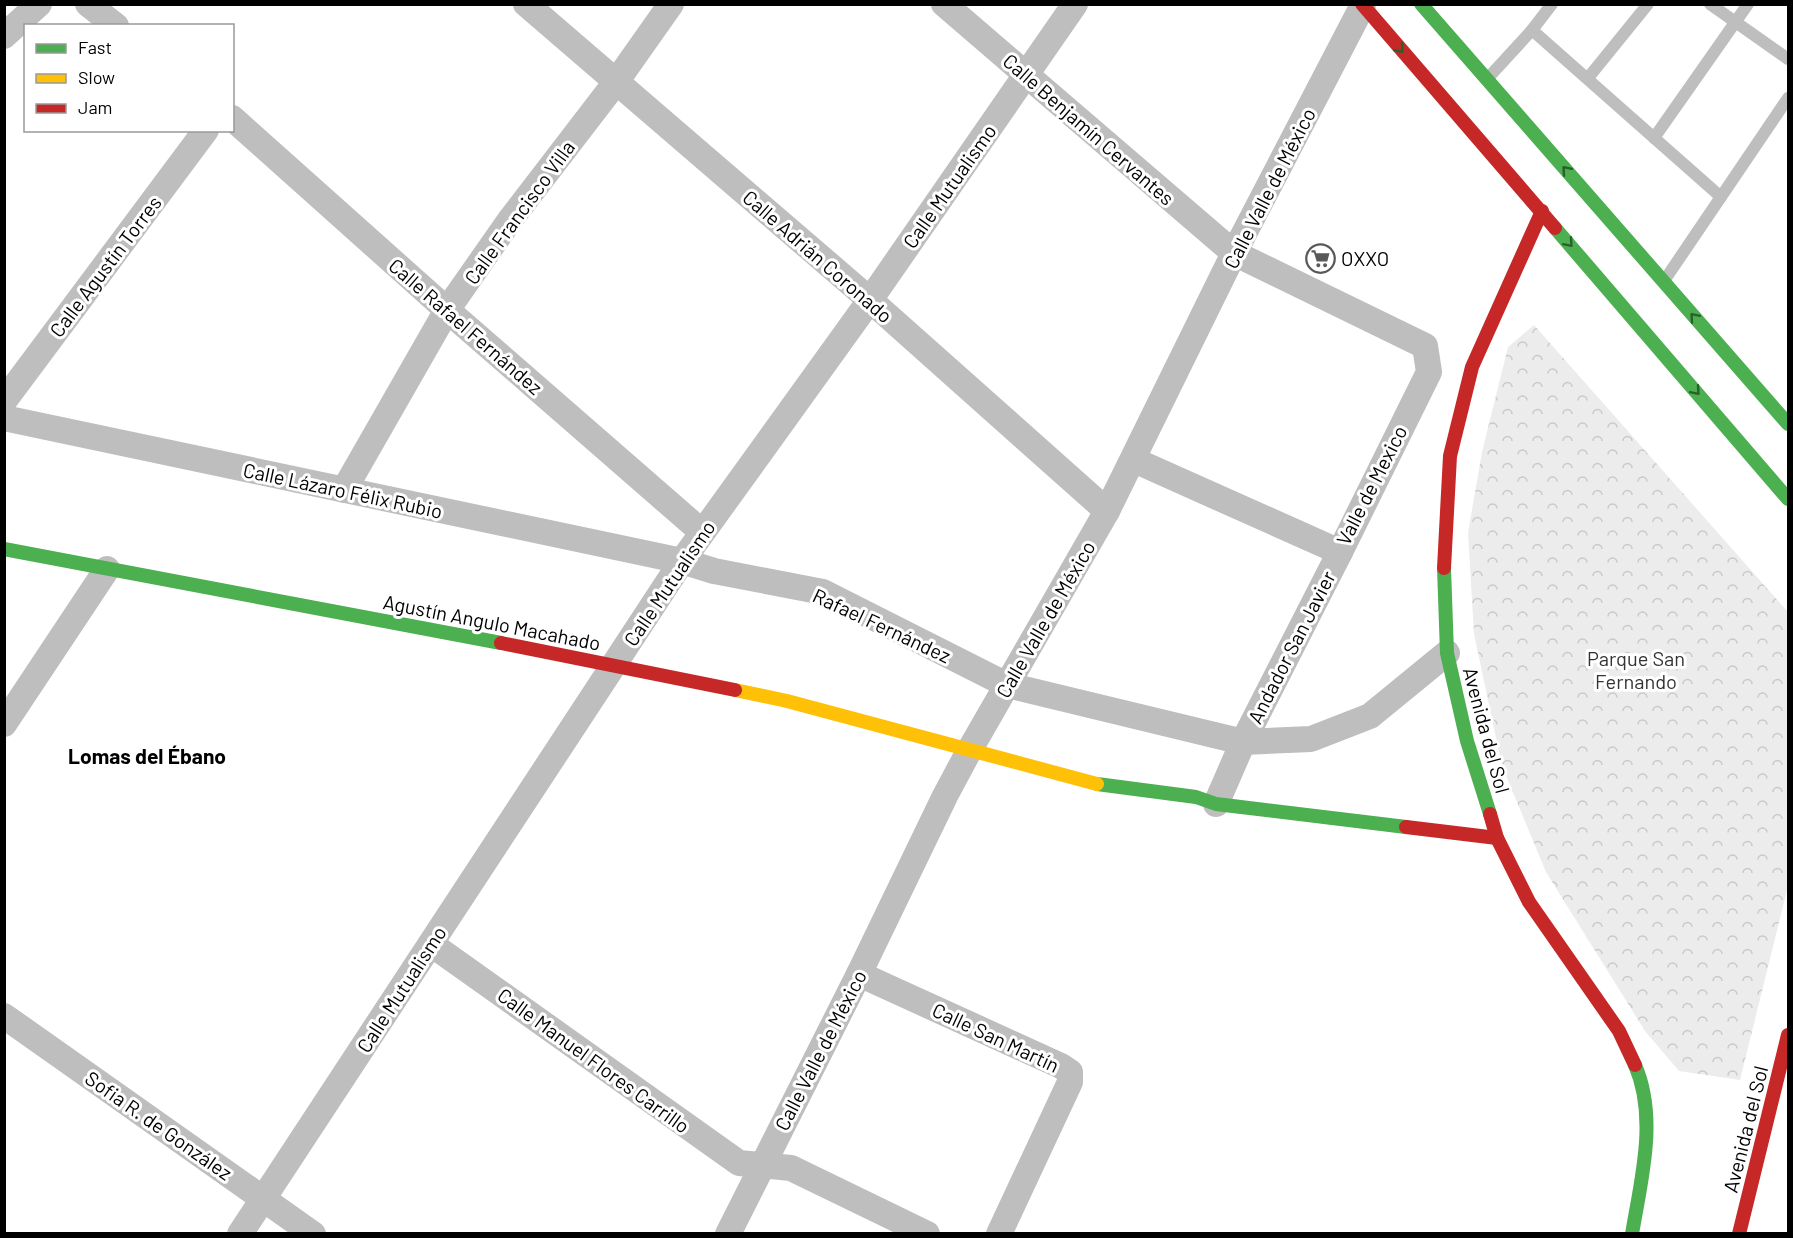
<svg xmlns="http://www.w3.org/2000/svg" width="1793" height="1238" viewBox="0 0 1793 1238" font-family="Barlow,sans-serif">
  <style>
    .park { fill: url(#park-crowns) }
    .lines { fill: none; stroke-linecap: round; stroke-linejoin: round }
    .lane { stroke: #bebebe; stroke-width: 12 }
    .street { stroke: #bebebe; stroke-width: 26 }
    .fast { stroke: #4caf50; stroke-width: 14 }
    .slow { stroke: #ffc107; stroke-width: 14 }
    .jam { stroke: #c62828; stroke-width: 14 }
    .oneway { stroke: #2a602c }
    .labels { text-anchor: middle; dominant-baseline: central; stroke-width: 6; stroke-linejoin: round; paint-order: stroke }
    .street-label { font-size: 20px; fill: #000; stroke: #fff }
    .poi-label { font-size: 20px; fill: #000; stroke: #fff; text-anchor: start }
    .park-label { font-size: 20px; fill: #333; stroke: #fff }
    .neighbourhood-label { font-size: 21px; font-weight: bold; fill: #000; stroke: #fff }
  </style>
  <defs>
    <pattern id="park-crowns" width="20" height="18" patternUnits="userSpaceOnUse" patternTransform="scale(1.5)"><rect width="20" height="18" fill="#ececec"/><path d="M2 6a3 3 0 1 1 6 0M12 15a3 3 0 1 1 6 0" fill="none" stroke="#c9c9c9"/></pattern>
  </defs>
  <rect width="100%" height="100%" fill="#fff"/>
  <path class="park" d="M1534,325l254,287v274l-48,194 -61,-9 -34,-40 -99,-159 -44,-106 -28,-132 -6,-101 14,-81 26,-105z"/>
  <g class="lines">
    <g class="lane">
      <path d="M1710,4l78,55"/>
      <path d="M1532,30l20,-26"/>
      <path d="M1488,78l44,-48 189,167"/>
      <path d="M1588,78l60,-74"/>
      <path d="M1654,138l94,-134"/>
      <path d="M1664,281l124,-183"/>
    </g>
    <g class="street">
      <path d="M88,4l28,22"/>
      <path d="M526,4l344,296 237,211"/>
      <path d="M944,4l290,249 191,93 4,26 -89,180 -97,190 -27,62"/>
      <path d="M4,36l35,-32"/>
      <path d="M232,118l215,192 255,222"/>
      <path d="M4,401l202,-271"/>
      <path d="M4,418l678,143 32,10 109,21 184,93 236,57 68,-3 59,-23 77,-63"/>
      <path d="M1134,460l206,92"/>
      <path d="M344,490l103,-180 63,-90 106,-138 55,-78"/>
      <path d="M4,724l103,-155"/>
      <path d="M431,944l308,219 52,5 136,66"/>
      <path d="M859,974l202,92 9,6v10l-71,152"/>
      <path d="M4,1016l309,218"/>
      <path d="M240,1234l442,-673 188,-261 205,-296"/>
      <path d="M728,1234l131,-260 86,-178 24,-45 138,-240 127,-258 129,-248"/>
    </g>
    <g class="fast">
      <path d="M1421,4l367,420"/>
      <path d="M1555,228l233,271"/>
      <path d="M4,549l497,94"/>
      <path d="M1444,568l3,85 20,88 23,73"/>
      <path d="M1097,784l99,13 20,7 190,23"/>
      <path d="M1632,1234c9,-54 26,-116 3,-169"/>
    </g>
    <path class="slow" d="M735,690l52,11 310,83"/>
    <g class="jam">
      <path d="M1362,4l193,224"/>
      <path d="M1444,568l6,-112 22,-89 70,-156"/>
      <path d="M501,643l234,47"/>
      <path d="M1490,814l7,24 32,64 90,129 16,34"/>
      <path d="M1406,827l91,11"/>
      <path d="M1739,1234l49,-199"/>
    </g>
  </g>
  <defs><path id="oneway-chevron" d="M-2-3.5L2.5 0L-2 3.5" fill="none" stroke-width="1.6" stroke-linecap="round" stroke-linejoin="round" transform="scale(1.5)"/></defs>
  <g class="oneway">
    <use href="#oneway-chevron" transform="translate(1400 49) rotate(49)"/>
    <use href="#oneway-chevron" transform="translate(1566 170) rotate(-131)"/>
    <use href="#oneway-chevron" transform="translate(1569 243) rotate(49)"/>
    <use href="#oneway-chevron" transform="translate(1694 317) rotate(-131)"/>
    <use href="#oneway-chevron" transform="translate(1696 391) rotate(49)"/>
  </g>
  <defs>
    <symbol id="supermarket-ring" viewBox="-11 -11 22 22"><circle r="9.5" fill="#fff" stroke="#595959" stroke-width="1.5"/><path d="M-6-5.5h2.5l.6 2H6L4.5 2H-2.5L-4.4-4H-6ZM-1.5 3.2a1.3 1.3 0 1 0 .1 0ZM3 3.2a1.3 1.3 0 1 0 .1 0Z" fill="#595959"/></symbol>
  </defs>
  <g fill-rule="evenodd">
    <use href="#supermarket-ring" x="1304" y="242" width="33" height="33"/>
  </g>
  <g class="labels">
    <g class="street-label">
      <text transform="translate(1089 129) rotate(41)">Calle Benjamín Cervantes</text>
      <text transform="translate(949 186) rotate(-55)">Calle Mutualismo</text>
      <text transform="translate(1269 188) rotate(-63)">Calle Valle de México</text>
      <text transform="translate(519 212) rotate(-54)">Calle Francisco Villa</text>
      <text transform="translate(818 256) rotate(41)">Calle Adrián Coronado</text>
      <text transform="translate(105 266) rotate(-53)">Calle Agustín Torres</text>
      <text transform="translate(466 326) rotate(41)">Calle Rafael Fernández</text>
      <text transform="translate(1371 485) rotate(-63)">Valle de Mexico</text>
      <text transform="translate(343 490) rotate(12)">Calle Lázaro Félix Rubio</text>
      <text transform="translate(669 583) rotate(-56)">Calle Mutualismo</text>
      <text transform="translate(1045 619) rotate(-60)">Calle Valle de México</text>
      <text transform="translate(492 622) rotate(11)">Agustín Angulo Macahado</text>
      <text transform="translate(882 625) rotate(25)">Rafael Fernández</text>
      <text transform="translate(1291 647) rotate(-63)">Andador San Javier</text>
      <text transform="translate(1487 730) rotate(75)">Avenida del Sol</text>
      <text transform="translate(401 989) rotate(-57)">Calle Mutualismo</text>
      <text transform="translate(996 1037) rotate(25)">Calle San Martín</text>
      <text transform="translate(820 1050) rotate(-63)">Calle Valle de México</text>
      <text transform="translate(594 1060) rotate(36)">Calle Manuel Flores Carrillo</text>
      <text transform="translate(159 1125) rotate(35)">Sofia R. de González</text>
      <text transform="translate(1745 1129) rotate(-76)">Avenida del Sol</text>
    </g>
    <g class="poi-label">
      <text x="1341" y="258">OXXO</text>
    </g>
    <g class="park-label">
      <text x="1636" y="658">Parque San<tspan x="1636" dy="23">Fernando</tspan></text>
    </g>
    <g class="neighbourhood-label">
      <text x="147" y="755">Lomas del Ébano</text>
    </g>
  </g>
  <rect width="1793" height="1238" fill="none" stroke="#000000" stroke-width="12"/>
  <rect x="24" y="24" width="210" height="108" fill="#ffffff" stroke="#999999" stroke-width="1.5"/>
  <rect x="36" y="44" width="30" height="9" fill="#4caf50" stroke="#999999" stroke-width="1.5"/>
  <text x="78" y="54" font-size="18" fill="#000000">Fast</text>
  <rect x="36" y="74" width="30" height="9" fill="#ffc107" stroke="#999999" stroke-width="1.5"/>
  <text x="78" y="84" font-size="18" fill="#000000">Slow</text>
  <rect x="36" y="104" width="30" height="9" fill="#c62828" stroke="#999999" stroke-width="1.5"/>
  <text x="78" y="114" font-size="18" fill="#000000">Jam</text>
</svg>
